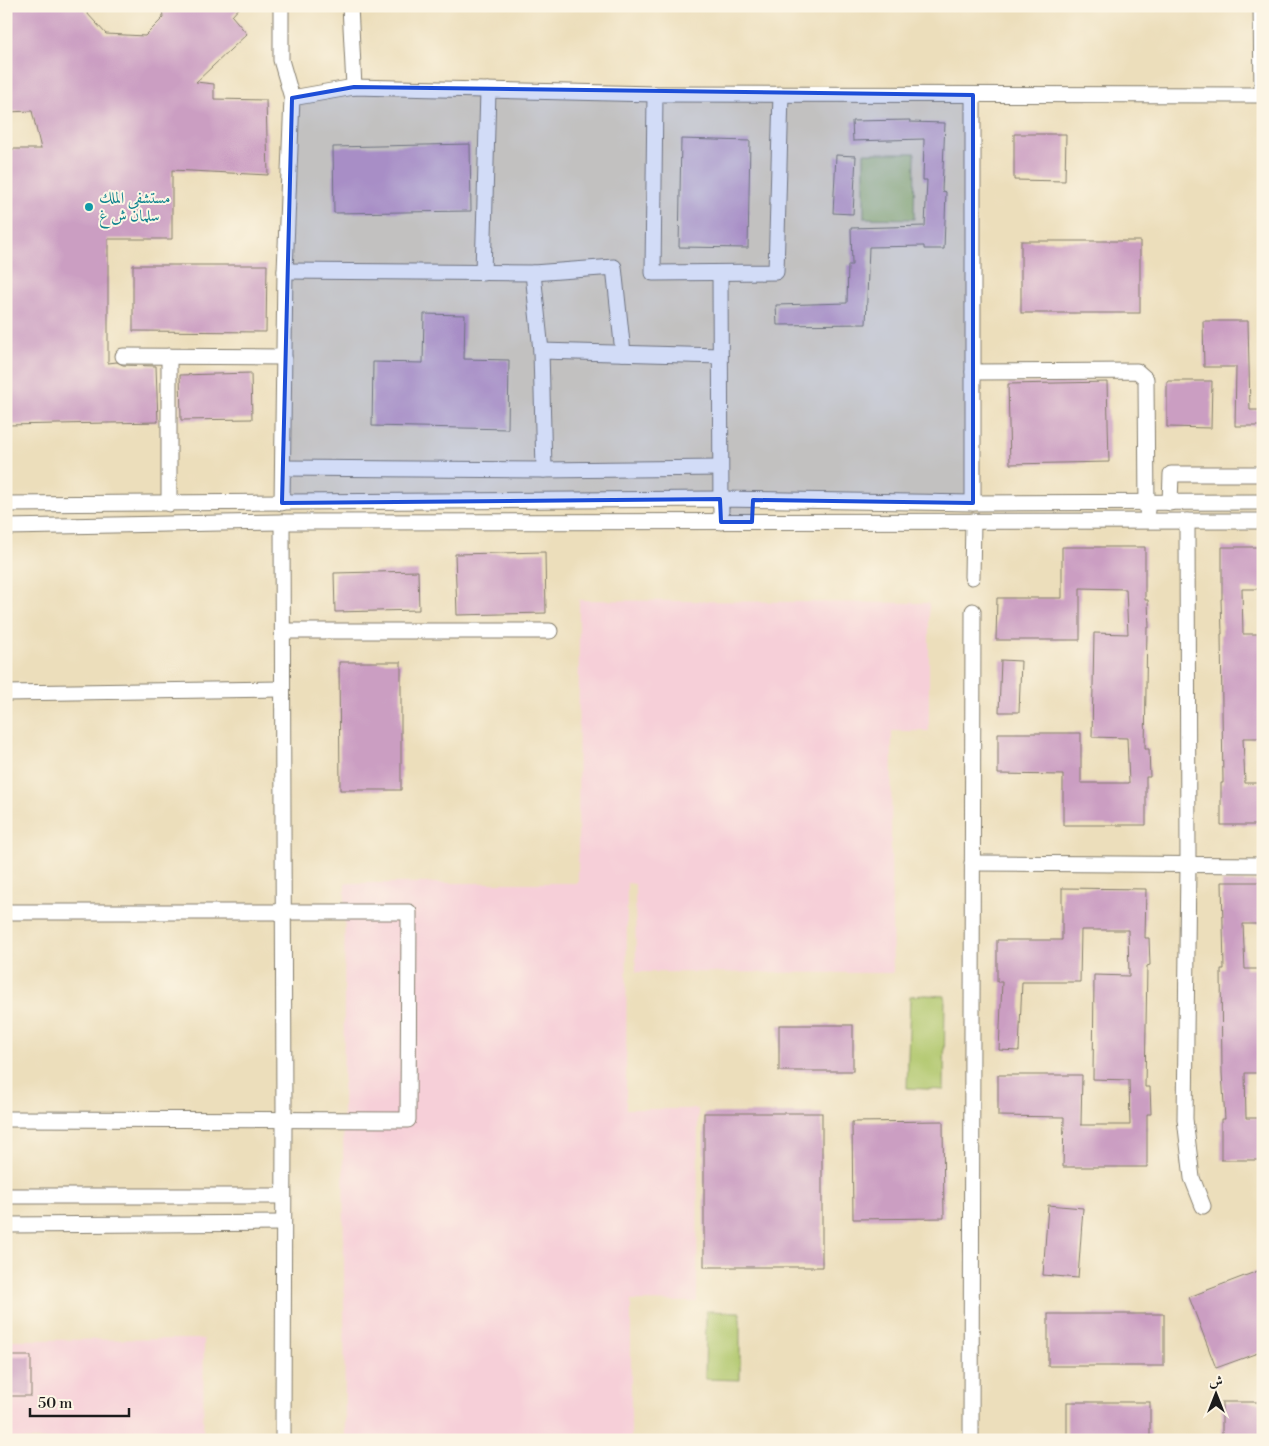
<svg xmlns="http://www.w3.org/2000/svg" width="1269" height="1446" viewBox="0 0 1269 1446" font-family="'Libre Bodoni',Amiri,serif">
  <style>
    .built { fill: #f6cfd8 }
    .green { fill: #afc66a; stroke: #667143 }
    .building { fill: #cb9ec2 }
    .lines { fill: none; stroke-linecap: round; stroke-linejoin: round }
    .minor-casing { stroke: #847d6c; stroke-width: 17 }
    .minor { stroke: #fff; stroke-width: 15 }
    .marked { fill: #1d4ed8; fill-opacity: 0.2; stroke: #1d4ed8; stroke-width: 4; stroke-linejoin: round }
    .culture-dot { fill: #0f9aa8; stroke: #fcf5e5; stroke-width: 2 }
    .labels { text-anchor: middle; dominant-baseline: central; stroke-width: 4; stroke-linejoin: round; paint-order: stroke }
    .culture-label { font-size: 16px; fill: #0d838f; stroke: #fcf5e5; text-anchor: start }
  </style>
  <rect width="100%" height="100%" fill="#fcf5e5"/>
  <filter id="ink" filterUnits="userSpaceOnUse"><feTurbulence type="fractalNoise" baseFrequency=".02" numOctaves="2"/><feDisplacementMap in="SourceGraphic" scale="10" xChannelSelector="R" yChannelSelector="G"/><feConvolveMatrix kernelMatrix="1 2 1 2 8 2 1 2 1" color-interpolation-filters="sRGB"/></filter>
  <filter id="wash" filterUnits="userSpaceOnUse"><feTurbulence type="fractalNoise" baseFrequency=".0096" numOctaves="4" result="noise"/><feDisplacementMap in="SourceGraphic" scale="20" xChannelSelector="R" yChannelSelector="G"/><feGaussianBlur stdDeviation="1.12" result="paint"/><feColorMatrix in="noise" values="0 0 0 0 0 0 0 0 0 0 0 0 0 0 0 0 0 1.4 0 .05"/><feComposite in="paint" operator="in"/></filter>
  <g filter="url(#wash)">
    <rect width="100%" height="100%" fill="#ecdebb"/>
    <g class="built">
      <path d="M579,600l350,3v128h-37l-1,125 2,117 -257,-1 -1,-88 -8,-1 -1,226h72l-1,193 -66,-1v139h-286l-2,-320 2,-237h233z"/>
      <path d="M204,1339l-1,101h-197v-100z"/>
    </g>
    <g class="green">
      <path d="M864,153h51l-1,66 -50,-1z"/>
      <path d="M926,995l19,1 -1,94 -37,-2 3,-92z"/>
      <path d="M706,1311l34,1v68l-35,-1z"/>
    </g>
    <g id="blocks">
      <g class="building">
        <path d="M6,6h79l1,6 20,22 39,2 18,-18 -1,-12h79l-9,10 15,18 -51,48 18,2v15l52,1 2,75 -96,-5v69h-64v124l9,-1 6,3 33,1 2,56 -151,3 -1,-276h35l-9,-38 -26,1z"/>
        <path d="M910,120v2l35,1 -3,68 4,1 -2,57h-20v-3l-55,1 -3,77 -89,1 -1,-20 71,-2 1,-38h4l-1,-37 74,-2 2,-46h-4l1,-41 -71,2 -1,-20z"/>
        <path d="M1014,134h52l-1,47 -51,-1z"/>
        <path d="M681,139l69,2 -2,107 -69,-1z"/>
        <path d="M470,144l1,67 -137,2 -1,-66z"/>
        <path d="M836,155l20,1 -3,58 -20,-1z"/>
        <rect x="1021" y="241" width="119" height="72"/>
        <path d="M133,265h134l-1,67 -133,-1z"/>
        <path d="M424,314l41,1 -1,44 45,1 -1,69 -136,-3 1,-64 50,1z"/>
        <path d="M1203,321h45l2,89h13v16h-28l1,-59h-32z"/>
        <path d="M251,373l1,46 -71,1 -1,-45z"/>
        <path d="M1167,381h45l-1,47 -44,-1z"/>
        <path d="M1107,382l2,80 -99,2 -2,-80z"/>
        <path d="M1062,547h83v53h3l1,28h-2l-2,121h4l1,28h-4v48h-83v-50l-65,-1v-41h83v50h48l-2,-45 -35,-1 2,-104 34,1 -2,-45 -46,-1v52h-84l1,-42h65z"/>
        <path d="M1222,547h41v42h-21l1,45h20v104h-20l2,45h18v42h-42v-42h2l-2,-149h1l-1,-35h1z"/>
        <path d="M545,552l1,61 -89,2 -2,-61z"/>
        <path d="M418,571l1,39 -84,2 -1,-39z"/>
        <path d="M1001,660l20,1 -2,51h-20z"/>
        <path d="M339,662h62v128h-61z"/>
        <path d="M1222,882h41v42h-20l2,45h18v104h-18l1,45h17v42h-42v-41h4l-3,-46 -1,-104h3z"/>
        <path d="M1062,888l84,1 -1,49h4l1,27 -3,1 -2,121h5l1,27h-4v53h-84l1,-50 -66,-1v-41h84l-1,50h49l-1,-45 -36,-1 1,-104 35,1 -1,-46h-47l-1,52h-58l-3,69 -20,-1 3,-68h-5v-42h65z"/>
        <rect x="779" y="1025" width="74" height="46"/>
        <rect x="704" y="1113" width="118" height="154"/>
        <path d="M943,1121l1,97 -91,1 -1,-97z"/>
        <path d="M1048,1205l35,3 -5,70 -35,-3z"/>
        <path d="M1263,1269v82l-47,17 -27,-71z"/>
        <rect x="1048" y="1314" width="116" height="52"/>
        <rect x="6" y="1356" width="25" height="40"/>
        <rect x="1067" y="1402" width="83" height="38"/>
        <rect x="1222" y="1402" width="41" height="38"/>
      </g>
    </g>
  </g>
  <g filter="url(#ink)">
    <use href="#blocks" fill-opacity="0" stroke="#847d6c" stroke-width="1"/>
    <g class="lines">
      <defs>
        <g id="minor">
          <path d="M281,6v54l11,38"/>
          <path d="M350,6l4,81"/>
          <path d="M1261,6l1,89"/>
          <path d="M655,94l-2,179 123,-1 5,-178"/>
          <path d="M285,271l248,2 81,-6 9,86"/>
          <path d="M483,273l5,-183"/>
          <path d="M533,273l8,78 3,119"/>
          <path d="M720,273l1,249"/>
          <path d="M541,351l179,5"/>
          <path d="M123,356l161,1"/>
          <path d="M169,356v148"/>
          <path d="M973,372l164,-1 9,8 1,132"/>
          <path d="M283,468l261,2 176,-2"/>
          <path d="M282,503l3,-232 7,-173 62,-11 301,7 608,1"/>
          <path d="M973,503v-408"/>
          <path d="M1170,503l1,-29h92"/>
          <path d="M6,504l714,-5 253,4 290,-1"/>
          <path d="M1187,521l1,343 -3,255 7,59 11,28"/>
          <path d="M282,522l2,597 -1,321"/>
          <path d="M6,527l276,-5 981,-1"/>
          <path d="M972,577l1,-56"/>
          <path d="M283,631h267"/>
          <path d="M6,693l275,-4"/>
          <path d="M972,863l291,2"/>
          <path d="M6,912h403l-1,208 -402,-1"/>
          <path d="M6,1196h277"/>
          <path d="M6,1225l277,-2"/>
          <path d="M971,1440l2,-829"/>
        </g>
      </defs>
      <use href="#minor" class="minor-casing"/>
      <use href="#minor" class="minor"/>
    </g>
  </g>
  <path class="marked" d="M354,87l619,8v408l-220,-3 -1,22h-31l-1,-23 -438,4 10,-405z"/>
  <circle class="culture-dot" cx="89" cy="207" r="5"/>
  <g class="labels">
    <g class="culture-label">
      <text x="99" y="198">مستشفى الملك<tspan x="99" dy="18">سلمان ش غ</tspan></text>
    </g>
  </g>
  <rect width="1269" height="1446" fill="none" stroke="#fcf5e5" stroke-width="25"/>
  <g transform="translate(1216 1394)" stroke="#fcf5e5" stroke-width="4" paint-order="stroke">
  <path d="M0-4L9 19L0 12L-9 19Z" fill="#1c1c1c"/>
  <text y="-8" font-size="14" font-weight="bold" text-anchor="middle" fill="#1c1c1c">ش</text>
  </g>
  <path d="M30 1408v8h99v-8" fill="none" stroke="#1c1c1c" stroke-width="2.5"/>
  <text x="38" y="1408" font-size="15" fill="#1c1c1c" stroke="#fcf5e5" stroke-width="4" paint-order="stroke">50 m</text>
</svg>
